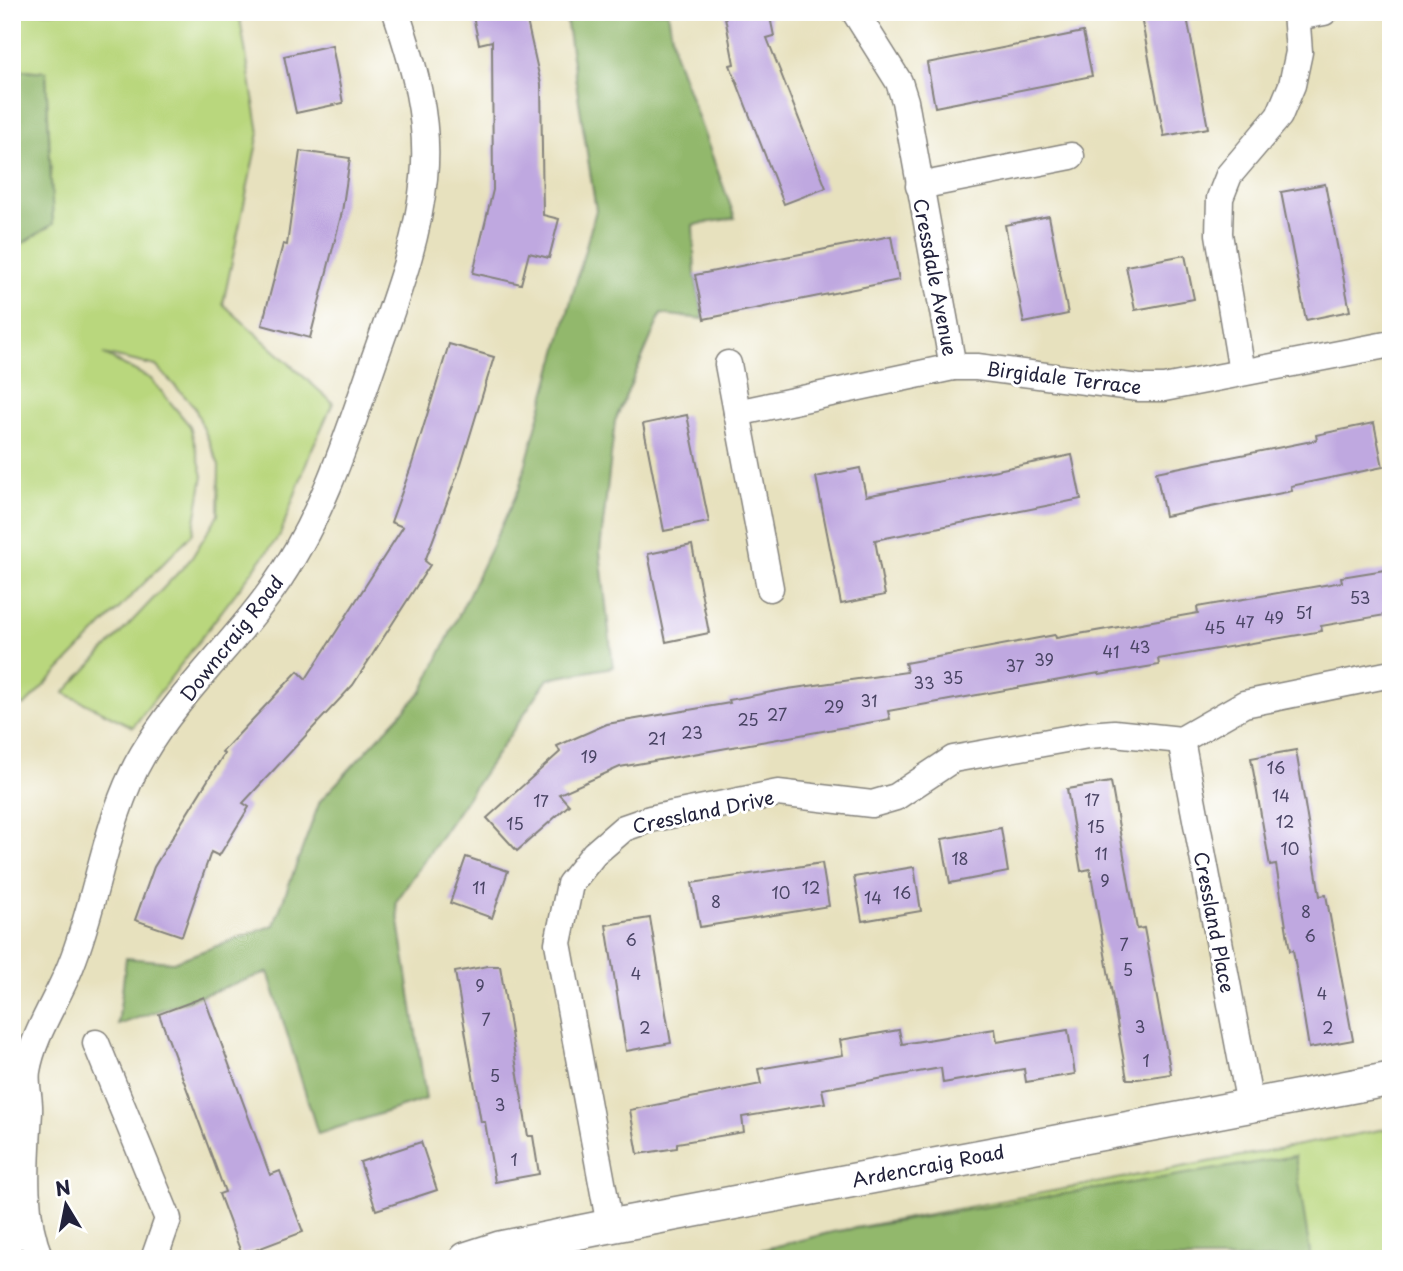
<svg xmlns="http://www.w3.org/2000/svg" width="1403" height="1271" viewBox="0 0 1403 1271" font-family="'Playpen Sans',sans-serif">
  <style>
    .green { fill: #b9d77d; stroke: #6e7c5c; stroke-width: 2 }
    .forest { fill: #92b86c; stroke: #5a6d54; stroke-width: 2 }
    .building { fill: #bfa8e0 }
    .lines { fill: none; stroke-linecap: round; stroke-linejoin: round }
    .service-casing { stroke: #84827c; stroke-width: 17 }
    .minor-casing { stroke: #84827c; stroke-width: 29 }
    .tertiary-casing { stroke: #84827c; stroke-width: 36 }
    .service { stroke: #fff; stroke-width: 14 }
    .minor { stroke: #fff; stroke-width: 26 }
    .tertiary { stroke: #fff; stroke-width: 33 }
    .labels { text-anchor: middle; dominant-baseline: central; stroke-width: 6; stroke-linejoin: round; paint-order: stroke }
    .number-label { font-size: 16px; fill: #494464 }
    .street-label { font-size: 19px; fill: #22223b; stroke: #fff }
  </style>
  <rect width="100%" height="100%" fill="#fff"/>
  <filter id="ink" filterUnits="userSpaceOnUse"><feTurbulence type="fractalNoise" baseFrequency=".0143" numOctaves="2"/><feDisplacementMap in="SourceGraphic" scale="14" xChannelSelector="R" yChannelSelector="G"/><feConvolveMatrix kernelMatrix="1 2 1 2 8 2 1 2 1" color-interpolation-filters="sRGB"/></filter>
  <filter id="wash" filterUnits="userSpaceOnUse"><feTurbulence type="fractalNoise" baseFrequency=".00686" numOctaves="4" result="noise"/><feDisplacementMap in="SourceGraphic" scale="28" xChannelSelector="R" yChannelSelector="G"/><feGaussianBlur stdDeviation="1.57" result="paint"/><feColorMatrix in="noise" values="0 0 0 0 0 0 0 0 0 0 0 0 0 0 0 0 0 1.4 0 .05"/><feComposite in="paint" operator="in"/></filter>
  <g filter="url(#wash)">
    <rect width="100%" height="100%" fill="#e7e1be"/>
    <g class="green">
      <path d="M12,12h227l20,121 -36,171 110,99 -22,48 -31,84 -147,192 -69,-34 127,-134 27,-44 1,-50 -25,-59 -38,-40 -53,-12 48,25 39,47 13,50 -10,57 -169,173 -12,-6v-450l41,-26 -7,-152 -34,-3z"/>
      <path d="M1391,1128v131h-666l108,-27z"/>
    </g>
    <g class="forest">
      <path d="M565,12h103l7,43 60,163 -42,7 2,50 9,44 -43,-5 -46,107 -15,130 13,116 -65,12 -152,223 30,197 -108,35 -50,-162 -150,53 8,-67 47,4 101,-37 46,-124 103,-111 96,-201 77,-279z"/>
      <path d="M12,69l34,3 7,152 -41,26z"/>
      <path d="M1295,1156l16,103h-586l108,-27z"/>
    </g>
    <g id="blocks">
      <g class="building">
        <path d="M472,12h53l16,72 2,131 16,4 -10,39 -20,-5 -8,31 -48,-11 20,-83 -1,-149 -13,3z"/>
        <path d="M724,12h45l5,24 -7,2 59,150 -42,16 -54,-139 4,-1z"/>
        <path d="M1140,12h46l22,116 -44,8z"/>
        <path d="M1083,32l9,44 -157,31 -8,-44z"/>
        <path d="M332,45l11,58 -47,10 -12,-57z"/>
        <path d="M300,151l50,7 -8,54 -32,126 -48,-13 21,-81 4,1z"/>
        <path d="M1325,184l25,127 -44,9 -25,-128z"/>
        <path d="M1049,216l19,98 -44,9 -19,-98z"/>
        <path d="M891,236l8,44 -195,39 -9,-44z"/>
        <path d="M1185,255l9,44 -59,11 -9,-44z"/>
        <path d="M449,344l45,13 -33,108 -36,96 5,4 -77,120 -110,118 6,4 -30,49 -8,-4 -29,84 -47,-16 19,-53 70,-113 -2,-2 76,-81 8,8 97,-152 -12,-5 20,-55z"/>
        <path d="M687,415l22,107 -45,9 -21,-107z"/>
        <path d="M1374,423l9,44 -92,19 1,5 -127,25 -9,-44 161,-32 -1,-5z"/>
        <path d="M1072,455l9,44 -206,41 10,55 -44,9 -25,-127 44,-9 6,28z"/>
        <path d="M692,545l17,88 -43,9 -18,-88z"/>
        <path d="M1391,569v45l-70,12 1,5 -164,28 1,6 -60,10v-2l-211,38 2,8 -270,48 -61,27 10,11 -52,46 -30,-33 73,-66 -3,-6 50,-22 123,-21 -1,-3 59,-11 119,-17 -2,-9 150,-28 1,3 142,-25 -1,-6 145,-25 -1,-5z"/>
        <path d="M1296,750l24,146 6,-1 27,145 -44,8 -16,-98 -3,1 -14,-86 -6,1 -19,-108z"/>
        <path d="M1111,782l26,147 7,-1 27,146 -33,5h-11l-37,-210 -9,2 -14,-82z"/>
        <path d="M1001,828l7,44 -58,11 -8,-44z"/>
        <path d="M466,857l42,14 -16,47 -42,-15z"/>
        <path d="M822,863l7,43 -129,21 -8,-44z"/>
        <path d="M914,867l7,44 -59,10 -8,-44z"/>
        <path d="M650,918l21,125 -45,8 -20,-126z"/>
        <path d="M488,966h12l28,170h5l6,38 -44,8 -10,-60h-4l-26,-150z"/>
        <path d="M204,997l66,178 10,-4 23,61 -61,23 -23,-61 6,-2 -66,-178z"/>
        <path d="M995,1029l2,13 71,-12 7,44 -49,8 -2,-13 -81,14 -2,-15 -119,21 3,14 -83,14 2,15 -67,11v5l-39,6 -8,-44 131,-26 -3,-15 85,-14 -3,-15 59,-10 3,14z"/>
        <path d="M421,1142l16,48 -61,20 -16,-48z"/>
      </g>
    </g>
  </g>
  <g filter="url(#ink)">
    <use href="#blocks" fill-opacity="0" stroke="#84827c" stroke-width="2"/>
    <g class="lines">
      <defs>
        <path id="service" d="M12,1243l20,-4"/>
        <g id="minor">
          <path d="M855,12l44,70 6,19 48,266"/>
          <path d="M1297,17l27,-5"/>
          <path d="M919,186l152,-30"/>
          <path d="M728,364l42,224"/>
          <path d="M1242,372l-23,-138 1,-36 9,-23 50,-59 13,-31 7,-33 -3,-40"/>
          <path d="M737,413l216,-46h24l162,21h25l227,-44"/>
          <path d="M1181,740l69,365"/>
          <path d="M96,1043l72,176 -14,40"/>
          <path d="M610,1226l-52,-283 12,-59 24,-30 30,-26 26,-9 128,-26 94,11 24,-7 57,-38 135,-24 26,-2 67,7 63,-36 147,-30"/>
          <path d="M40,1259c-19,-46 -14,-99 -11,-147 1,-13 -4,-28 -2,-41 6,-37 31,-72 44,-106 27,-67 35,-149 72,-211 36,-61 90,-109 130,-166 48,-68 74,-149 101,-228 21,-60 44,-118 50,-182 6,-58 -10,-112 -28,-166"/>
        </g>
        <path id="tertiary" d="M466,1259l34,-11 110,-22 781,-147"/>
      </defs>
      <use href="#service" class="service-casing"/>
      <use href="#minor" class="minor-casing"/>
      <use href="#tertiary" class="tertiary-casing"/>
      <use href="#service" class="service"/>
      <use href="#minor" class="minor"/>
      <use href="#tertiary" class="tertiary"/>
    </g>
  </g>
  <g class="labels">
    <g class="number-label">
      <text x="1360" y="597">53</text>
      <text x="1304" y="612">51</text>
      <text x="1274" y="617">49</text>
      <text x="1245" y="621">47</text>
      <text x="1215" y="627">45</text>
      <text x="1140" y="646">43</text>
      <text x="1111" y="651">41</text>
      <text x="1044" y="659">39</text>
      <text x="1015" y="665">37</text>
      <text x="953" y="677">35</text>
      <text x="924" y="682">33</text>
      <text x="869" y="700">31</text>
      <text x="834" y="706">29</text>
      <text x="777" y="714">27</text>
      <text x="748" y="719">25</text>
      <text x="692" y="732">23</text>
      <text x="657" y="738">21</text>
      <text x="589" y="756">19</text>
      <text x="1276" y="767">16</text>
      <text x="1281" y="795">14</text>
      <text x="1092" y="799">17</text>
      <text x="541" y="800">17</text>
      <text x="1285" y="821">12</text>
      <text x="515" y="823">15</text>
      <text x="1096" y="826">15</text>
      <text x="1290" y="848">10</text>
      <text x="1101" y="853">11</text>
      <text x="960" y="858">18</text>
      <text x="1105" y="880">9</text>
      <text x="479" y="887">11</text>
      <text x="811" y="887">12</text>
      <text x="781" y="892">10</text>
      <text x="902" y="892">16</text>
      <text x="873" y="897">14</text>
      <text x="716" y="901">8</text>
      <text x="1306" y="911">8</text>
      <text x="1310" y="935">6</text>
      <text x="631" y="939">6</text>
      <text x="1124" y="944">7</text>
      <text x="1128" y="969">5</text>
      <text x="636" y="973">4</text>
      <text x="480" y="985">9</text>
      <text x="1322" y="993">4</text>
      <text x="486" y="1019">7</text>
      <text x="1140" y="1026">3</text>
      <text x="645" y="1027">2</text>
      <text x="1328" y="1027">2</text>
      <text x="1146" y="1060">1</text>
      <text x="495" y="1075">5</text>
      <text x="500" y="1104">3</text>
      <text x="514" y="1159">1</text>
    </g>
    <g class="street-label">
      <text transform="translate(936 277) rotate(79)">Cressdale Avenue</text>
      <text transform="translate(1064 377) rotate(7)">Birgidale Terrace</text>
      <text transform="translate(231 638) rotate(-52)">Downcraig Road</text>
      <text transform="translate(703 811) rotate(-12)">Cressland Drive</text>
      <text transform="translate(1215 922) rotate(79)">Cressland Place</text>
      <text transform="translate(928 1165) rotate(-11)">Ardencraig Road</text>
    </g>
  </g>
  <rect width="1403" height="1271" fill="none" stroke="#fff" stroke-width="42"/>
  <g transform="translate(66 1205) rotate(350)" stroke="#ffffff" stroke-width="5" paint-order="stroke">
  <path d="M0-5L12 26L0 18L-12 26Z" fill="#22223b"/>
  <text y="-10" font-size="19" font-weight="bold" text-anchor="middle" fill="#22223b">N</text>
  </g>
</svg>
